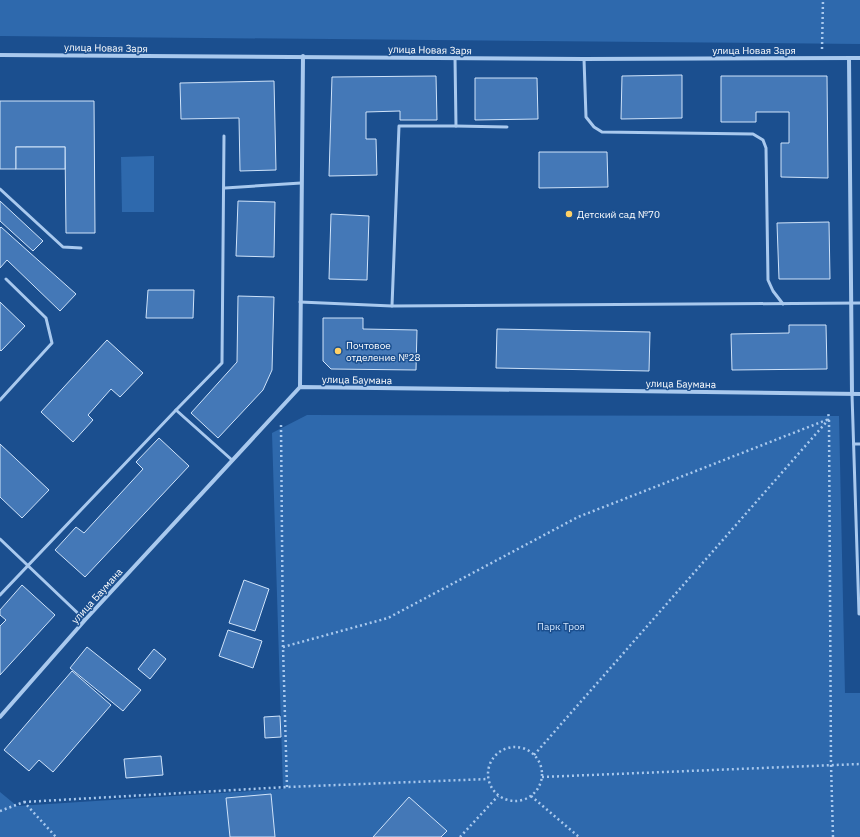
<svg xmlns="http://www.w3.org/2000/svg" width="860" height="837" viewBox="0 0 860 837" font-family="'IBM Plex Sans',sans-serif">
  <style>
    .green { fill: #2e69ad }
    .building { fill: #4478b7; stroke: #cfe3fa }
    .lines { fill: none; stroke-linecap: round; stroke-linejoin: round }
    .path { stroke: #a9c9ee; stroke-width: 2.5; stroke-dasharray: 2 3; stroke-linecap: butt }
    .service { stroke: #a9c9ee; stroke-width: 3 }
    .minor { stroke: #a9c9ee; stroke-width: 4 }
    .poi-dot { fill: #ffd166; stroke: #1b4f8f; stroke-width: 1.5 }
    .labels { text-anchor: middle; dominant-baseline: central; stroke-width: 3; stroke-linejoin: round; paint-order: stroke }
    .street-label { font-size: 10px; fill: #fff; stroke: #1b4f8f }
    .poi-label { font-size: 10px; fill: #fff; stroke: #1b4f8f; text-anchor: start }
    .park-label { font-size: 10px; fill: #cfe3fa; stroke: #1b4f8f }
  </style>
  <rect width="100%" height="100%" fill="#1b4f8f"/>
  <g class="green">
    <path d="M0,0h860v44l-860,-8z"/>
    <path d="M154,156v56h-32l-1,-55z"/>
    <path d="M307,415l532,1 6,277h15v144h-860v-45l17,14 266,-17 -11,-356z"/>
  </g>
  <g class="building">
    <path d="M682,75v43l-61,1 1,-43z"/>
    <path d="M436,76l1,44h-37v-9l-34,1v27h10l1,36 -48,1 3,-99z"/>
    <path d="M721,76h106l1,102 -47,-1v-34h8v-31h-33v10h-35z"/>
    <path d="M475,78h62l1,41 -63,1z"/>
    <path d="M274,81l2,89 -36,1 -1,-53 -58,1 -1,-36z"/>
    <path d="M0,101h94l1,132h-29l-1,-86h-49v22h-16z"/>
    <rect x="16" y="147" width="49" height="22"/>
    <path d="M539,152h68l1,35 -69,1z"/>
    <path d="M0,201l43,40 -10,10 -33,-30z"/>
    <path d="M238,201l37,1 -1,55 -38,-1z"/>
    <path d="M331,214l38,2 -2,64 -38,-1z"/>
    <path d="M829,222l1,57h-51l-2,-56z"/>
    <path d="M1,227l75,67 -16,17 -53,-51 -7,8v-40z"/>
    <path d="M148,290h46l-1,28h-47z"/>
    <path d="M238,296l36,1 -2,73 -9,20 -45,48 -27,-25 46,-51z"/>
    <path d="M0,302l25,24 -24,25 -1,-1z"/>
    <path d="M323,318h40v11l54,1 -1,40 -85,-1 -8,-8z"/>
    <path d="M789,325h37l1,44 -95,1 -1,-36 58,-1z"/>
    <path d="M497,329l153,3 -1,39 -153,-3z"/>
    <path d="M107,340l36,33 -23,24 -9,-8 -23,26 5,5 -20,22 -32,-30z"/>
    <path d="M159,438l30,28 -104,111 -30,-27 21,-23 8,6 59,-64 -7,-7z"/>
    <path d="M0,444l49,46 -27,28 -22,-21z"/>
    <path d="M244,580l25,9 -14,42 -26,-8z"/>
    <path d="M22,585l33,30 -55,60v-49l6,-6 -6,-5v-5z"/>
    <path d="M228,630l34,11 -9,27 -34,-12z"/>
    <path d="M87,647l54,43 -18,21 -53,-43z"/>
    <path d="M154,649l12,10 -16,20 -12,-10z"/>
    <path d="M72,671l39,34 -58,67 -14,-12 -10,11 -25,-21z"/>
    <path d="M280,716l1,21 -16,1 -1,-21z"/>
    <path d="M161,756l2,19 -37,3 -2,-19z"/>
    <path d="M271,794l4,43h-45l-4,-39z"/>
    <path d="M409,797l38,34 -6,6h-68z"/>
  </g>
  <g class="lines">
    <g class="path">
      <path d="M822,49l1,-49"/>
      <path d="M829,420l2,344 2,73"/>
      <path d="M281,425l2,222"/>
      <circle cx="515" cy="774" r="27"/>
      <path d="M534,755l295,-336 -1,-7"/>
      <path d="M542,777l318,-13"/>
      <path d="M287,787l-4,-140 105,-29 190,-101 251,-98"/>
      <path d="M531,796l48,41"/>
      <path d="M24,802l263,-15 201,-8"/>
      <path d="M0,811l24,-9 32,35"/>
      <path d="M460,837l38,-41"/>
    </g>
    <g class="service">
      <path d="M584,59l2,58 8,10 8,5 151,2 10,6 3,8 2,132 5,11 10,13"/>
      <path d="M456,126l51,1"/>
      <path d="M224,136l-2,227 -46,47 56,50"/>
      <path d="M225,188l76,-5"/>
      <path d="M0,189l63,58 18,1"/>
      <path d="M300,302l92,4 468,-3"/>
      <path d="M392,306l7,-180h57l-1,-68"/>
      <path d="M852,394l7,220"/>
      <path d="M0,400l52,-57 -6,-25 -40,-39"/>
      <path d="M854,444h6"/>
      <path d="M0,539l85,81"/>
      <path d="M0,595l176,-185"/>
    </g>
    <g class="minor">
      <path d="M0,55l584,4 276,-1"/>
      <path d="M849,58l3,336"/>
      <path d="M300,387l3,-331"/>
      <path d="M0,717l85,-97 215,-233 560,7"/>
    </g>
  </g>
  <g class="poi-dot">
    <circle cx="569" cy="214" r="4"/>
    <circle cx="338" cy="351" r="4"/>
  </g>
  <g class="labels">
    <g class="street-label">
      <text transform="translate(106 48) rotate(1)">улица Новая Заря</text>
      <text transform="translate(430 50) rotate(1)">улица Новая Заря</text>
      <text x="754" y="50">улица Новая Заря</text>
      <text transform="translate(357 380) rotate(1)">улица Баумана</text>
      <text transform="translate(681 384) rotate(1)">улица Баумана</text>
      <text transform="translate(97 596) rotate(-48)">улица Баумана</text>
    </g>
    <g class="poi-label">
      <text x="577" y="214">Детский сад №70</text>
      <text x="346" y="345">Почтовое<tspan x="346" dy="12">отделение №28</tspan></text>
    </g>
    <g class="park-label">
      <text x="561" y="626">Парк Троя</text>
    </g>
  </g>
</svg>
